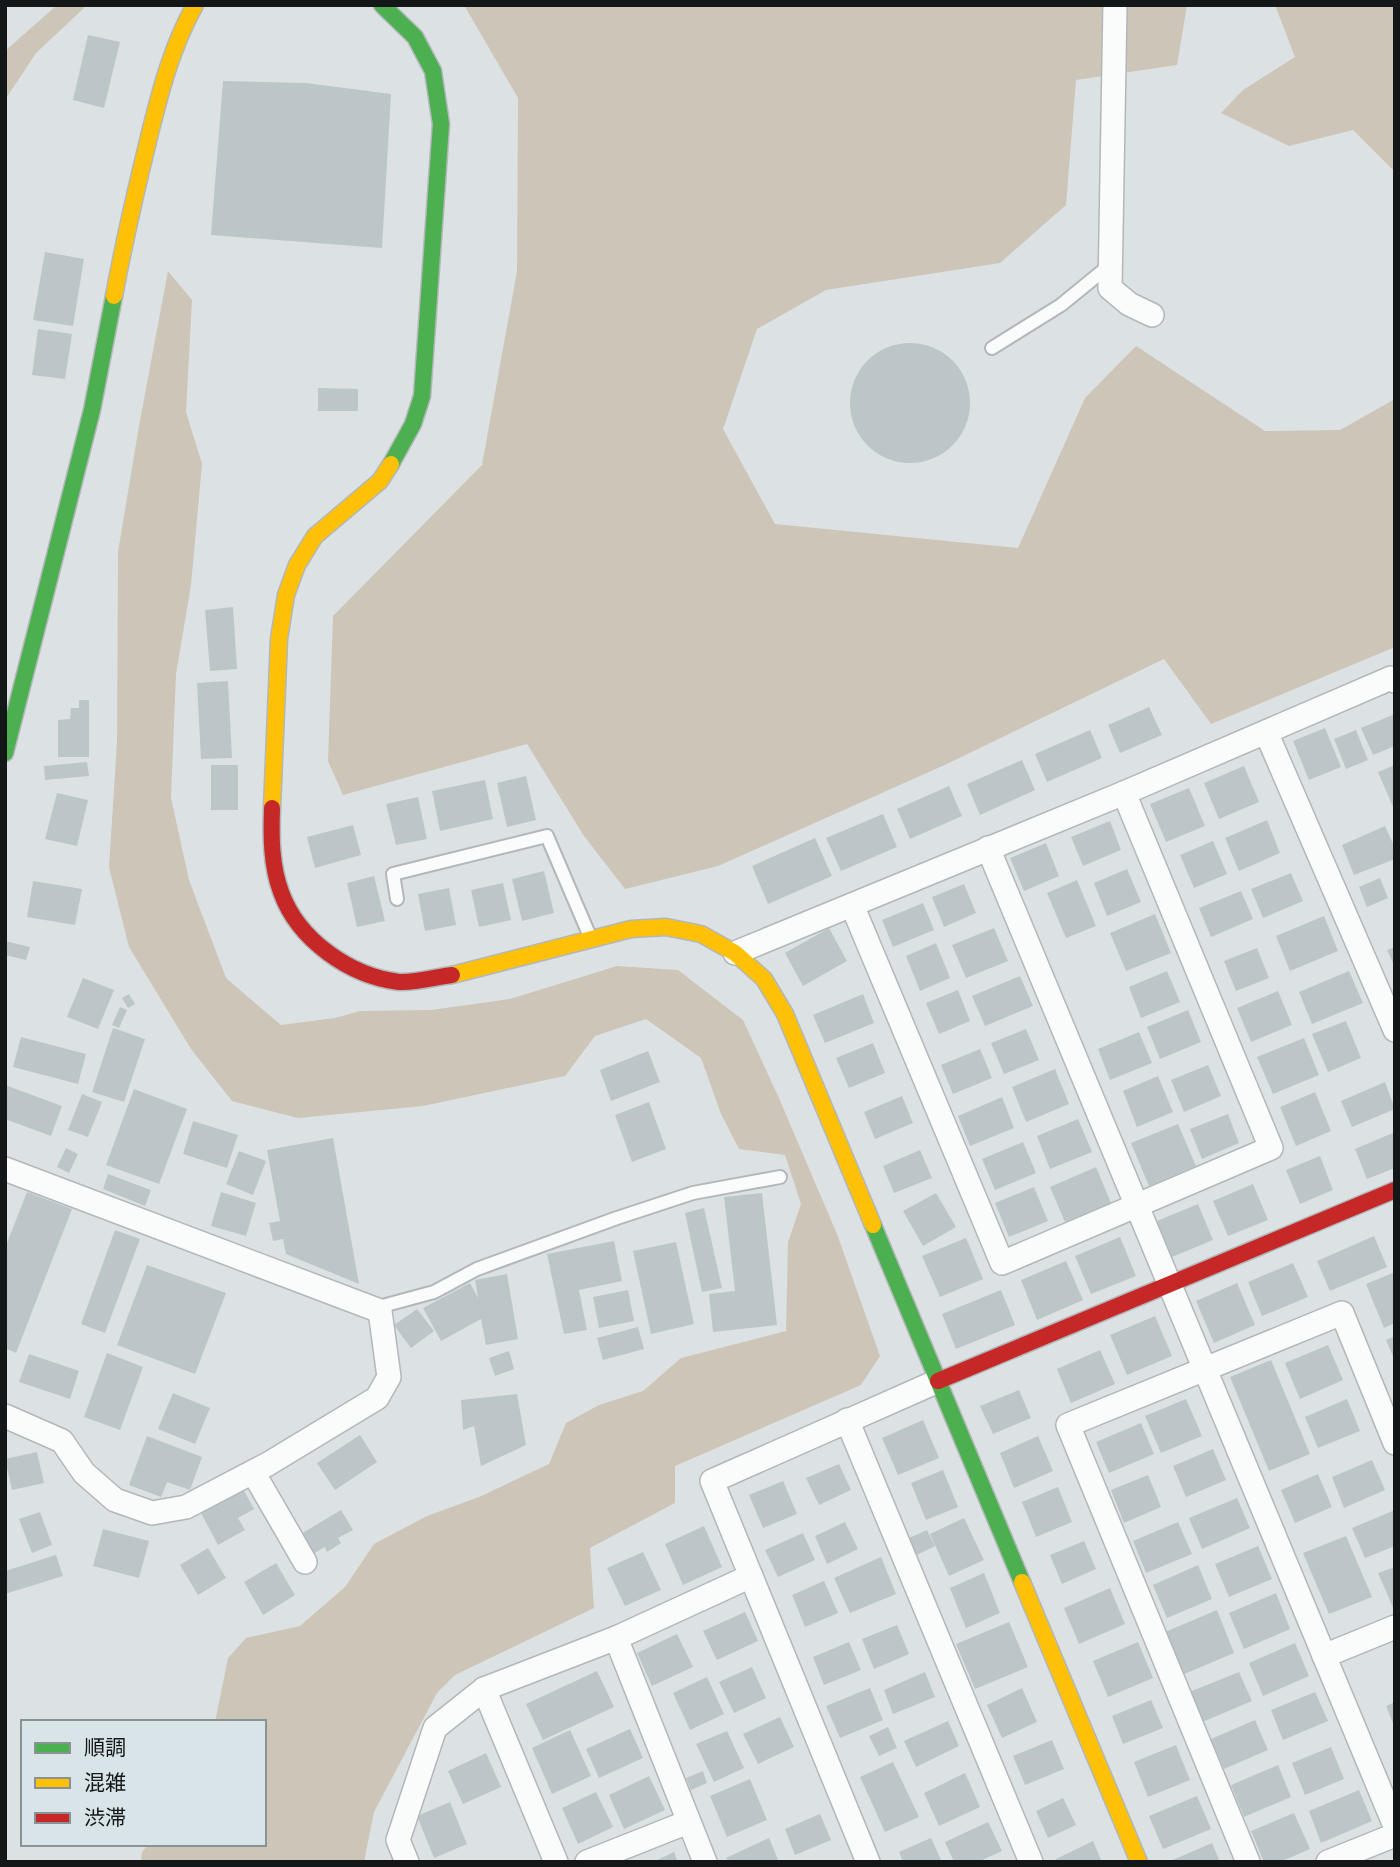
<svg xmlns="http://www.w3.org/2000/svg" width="1400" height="1867" viewBox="0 0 1400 1867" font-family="'Asap Condensed','Noto Sans JP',sans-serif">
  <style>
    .forest { fill: #cdc5b7 }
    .building { fill: #bcc6c8 }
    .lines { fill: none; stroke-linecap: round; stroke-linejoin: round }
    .lane-casing { stroke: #b3b7b9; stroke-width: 16 }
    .street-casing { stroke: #b3b7b9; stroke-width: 26 }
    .fast-casing { stroke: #b3b7b9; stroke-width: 19 }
    .slow-casing { stroke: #b3b7b9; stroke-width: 19 }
    .jam-casing { stroke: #b3b7b9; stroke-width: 19 }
    .lane { stroke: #fafbfb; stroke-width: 12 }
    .street { stroke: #fafbfb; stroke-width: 23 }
    .fast { stroke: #4caf50; stroke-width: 16 }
    .slow { stroke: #ffc107; stroke-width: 16 }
    .jam { stroke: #c62828; stroke-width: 16 }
  </style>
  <rect width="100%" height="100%" fill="#dce2e4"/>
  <g class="forest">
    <path d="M57,5h26l1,3 -48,45 -31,47v-49z"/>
    <path d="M464,5h723l-10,60 -101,15 -10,125 -66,58 -174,27 -69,39 -34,100 52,95 243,24 67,-150 51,-52 129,85 75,-1 55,-31v248l-184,77 -47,-65 -215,104 -231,103 -93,23 -41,-53 -57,-92 -184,51 -15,-34 5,-145 149,-151 35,-194 1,-173z"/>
    <path d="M1275,5h120v167l-42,-42 -64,16 -68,-33 22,-23 52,-33z"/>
    <path d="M168,271l24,29 -6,112 16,52 -11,121 -15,89 -5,124 18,82 37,98 55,47 54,-7 25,-7 71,-1 79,-11 107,-33 61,4 65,50 35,76 59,138 43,122 -19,29 -186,81v37l-85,45 4,60 -139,67 -18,18 -63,119 -10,50h-223l1,-10 7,-8h115v-122h-49l13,-64 18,-20 54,-12 45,-39 29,-43 53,-28 52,-19 70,-33 17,-41 33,-18 44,-14 38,-33 105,-27 2,-89 13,-38 -16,-49 -46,-6 -18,-35 -20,-56 -55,-39 -51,17 -30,40 -142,30 -125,12 -66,-17 -41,-52 -62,-102 -20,-80 8,-125 1,-190 21,-126z"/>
  </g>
  <g class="building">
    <path d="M88,35l32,7 -16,66 -31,-8z"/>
    <path d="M223,81l83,2 85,11 -9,154 -171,-13z"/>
    <path d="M45,252l39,7 -11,67 -40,-6z"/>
    <path d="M38,329l34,5 -7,45 -33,-4z"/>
    <circle cx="910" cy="403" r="60"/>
    <path d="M318,388l40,1v22h-40z"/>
    <path d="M233,607l4,62 -27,2 -5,-61z"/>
    <path d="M228,681l4,77 -31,1 -4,-76z"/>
    <path d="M79,700h10v57h-31v-37l12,-1 1,-11h8z"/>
    <path d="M1149,707l13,28 -42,18 -12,-28z"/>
    <path d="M1395,714v32l-22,9 -12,-27z"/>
    <path d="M1325,728l16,39 -32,13 -16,-39z"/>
    <path d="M1090,730l12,28 -55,24 -12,-28z"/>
    <path d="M1356,730l12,30 -22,9 -12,-30z"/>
    <path d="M1022,760l13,30 -55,25 -13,-31z"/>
    <path d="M87,762l2,14 -44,4 -1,-14z"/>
    <rect x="211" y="765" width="27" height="45"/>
    <path d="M1395,765v41l-2,1 -15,-35z"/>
    <path d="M1244,766l15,36 -40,17 -15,-36z"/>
    <path d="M526,776l10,44 -29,7 -10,-44z"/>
    <path d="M485,780l8,39 -53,12 -8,-40z"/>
    <path d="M949,786l13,30 -52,23 -13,-30z"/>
    <path d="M1189,788l16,38 -39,16 -16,-38z"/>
    <path d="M57,793l31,7 -11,46 -32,-7z"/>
    <path d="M418,797l9,42 -31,6 -10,-41z"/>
    <path d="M883,814l14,33 -56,24 -15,-33z"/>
    <path d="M1267,820l13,33 -41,18 -14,-33z"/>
    <path d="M1110,821l11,29 -38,16 -12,-29z"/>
    <path d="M353,825l8,30 -46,13 -8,-31z"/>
    <path d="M1385,826l10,22v11l-41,16 -12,-30z"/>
    <path d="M815,838l17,38 -64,28 -16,-38z"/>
    <path d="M1213,841l14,33 -33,14 -14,-33z"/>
    <path d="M1046,843l13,33 -35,15 -14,-33z"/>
    <path d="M1127,869l14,33 -34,14 -13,-33z"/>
    <path d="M544,871l10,42 -32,8 -10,-42z"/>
    <path d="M1291,873l12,28 -40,17 -12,-29z"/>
    <path d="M374,876l11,45 -28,6 -10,-44z"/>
    <path d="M1380,878l8,20 -21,9 -8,-20z"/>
    <path d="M1077,880l19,46 -30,12 -19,-45z"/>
    <path d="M33,881l49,8 -7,36 -48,-8z"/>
    <path d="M503,883l8,37 -32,7 -8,-37z"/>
    <path d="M964,884l12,29 -32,14 -12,-30z"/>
    <path d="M449,888l7,37 -31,6 -7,-37z"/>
    <path d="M1241,891l12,28 -42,18 -12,-29z"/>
    <path d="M923,903l11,27 -41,17 -11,-27z"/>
    <path d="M1155,914l16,39 -45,18 -16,-38z"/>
    <path d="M1324,916l14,35 -48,20 -14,-35z"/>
    <path d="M829,928l18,33 -44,25 -18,-33z"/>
    <path d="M994,928l14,33 -42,17 -14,-33z"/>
    <path d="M5,941l25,6 -4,13 -21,-5z"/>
    <path d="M936,943l14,35 -30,13 -14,-35z"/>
    <path d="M1395,947v21l-8,-18z"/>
    <path d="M1257,948l12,30 -33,13 -12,-30z"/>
    <path d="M1167,971l13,31 -39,16 -12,-31z"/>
    <path d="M1349,971l14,32 -51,21 -13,-32z"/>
    <path d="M1020,976l13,30 -48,20 -13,-30z"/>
    <path d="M83,978l31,12 -16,39 -31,-12z"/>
    <path d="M958,990l12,31 -31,13 -13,-31z"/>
    <path d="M1278,991l14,34 -41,17 -14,-34z"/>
    <path d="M129,994l6,10 -7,4 -6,-10z"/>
    <path d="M863,994l11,29 -49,20 -12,-28z"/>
    <path d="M120,1007l7,3 -8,18 -7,-3z"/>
    <path d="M1188,1010l13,32 -41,17 -13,-32z"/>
    <path d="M1346,1021l15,37 -33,14 -16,-38z"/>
    <path d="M113,1028l32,11 -21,63 -32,-10z"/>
    <path d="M1026,1029l13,31 -35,14 -13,-31z"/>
    <path d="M1139,1032l13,31 -42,17 -12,-31z"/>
    <path d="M21,1037l65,17 -8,30 -65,-17z"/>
    <path d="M1304,1038l15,37 -46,19 -16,-37z"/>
    <path d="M873,1043l12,30 -36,15 -13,-30z"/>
    <path d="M980,1049l12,29 -39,16 -12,-29z"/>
    <path d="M648,1051l12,31 -49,19 -11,-31z"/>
    <path d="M1208,1065l13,31 -37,16 -13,-32z"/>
    <path d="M1055,1069l14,35 -43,18 -14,-35z"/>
    <path d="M1158,1076l15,36 -36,15 -14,-36z"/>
    <path d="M1385,1082l10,27 -43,18 -11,-26z"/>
    <path d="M5,1085l57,21 -11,30 -46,-17z"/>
    <path d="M134,1089l53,20 -28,75 -53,-19z"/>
    <path d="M1315,1092l16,39 -35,15 -16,-39z"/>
    <path d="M82,1094l20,8 -14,35 -20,-7z"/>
    <path d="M902,1096l11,27 -38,16 -11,-27z"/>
    <path d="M1002,1097l12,31 -44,18 -12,-30z"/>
    <path d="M649,1102l17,47 -34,13 -17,-47z"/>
    <path d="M1228,1114l11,29 -37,16 -12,-30z"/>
    <path d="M1078,1119l14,33 -42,17 -13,-33z"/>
    <path d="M193,1121l45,14 -11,33 -44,-14z"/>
    <path d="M1178,1124l18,42 -47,20 -18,-43z"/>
    <path d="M1395,1132v36l-28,11 -12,-30z"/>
    <path d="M333,1138l26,146 -73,-30 -3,-15 -10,2 -4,-18 11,-2 -13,-71z"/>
    <path d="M1023,1142l13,31 -41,17 -13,-31z"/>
    <path d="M66,1148l12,6 -9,19 -12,-6z"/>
    <path d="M920,1150l12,28 -38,15 -11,-27z"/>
    <path d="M239,1151l27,10 -13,34 -27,-11z"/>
    <path d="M1320,1156l13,34 -33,14 -14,-34z"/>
    <path d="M1096,1167l15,36 -46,19 -15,-35z"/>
    <path d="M108,1174l43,16 -6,16 -42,-17z"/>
    <path d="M1253,1184l15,36 -40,16 -15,-35z"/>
    <path d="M1034,1187l14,34 -39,16 -14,-34z"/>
    <path d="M27,1192l45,17 -56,144 -11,-5v-100z"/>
    <path d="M221,1192l35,11 -10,33 -35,-10z"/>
    <path d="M762,1193l15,132 -64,7 -4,-38 26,-3 -11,-94z"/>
    <path d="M936,1193l20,34 -33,19 -20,-35z"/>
    <path d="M1198,1204l15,36 -41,17 -15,-36z"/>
    <path d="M704,1208l18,80 -20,4 -17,-79z"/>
    <path d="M115,1230l25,9 -35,94 -24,-9z"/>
    <path d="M1374,1236l13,31 -57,24 -13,-30z"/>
    <path d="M1120,1237l16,39 -45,18 -16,-38z"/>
    <path d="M966,1238l17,41 -43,18 -18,-41z"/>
    <path d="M614,1241l8,40 -43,9 8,40 -23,4 -17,-80z"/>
    <path d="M676,1242l18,82 -43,10 -18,-83z"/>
    <path d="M1066,1261l17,39 -46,20 -16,-40z"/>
    <path d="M1293,1263l15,34 -46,19 -14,-34z"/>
    <path d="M147,1265l79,28 -31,81 -78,-29z"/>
    <path d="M1395,1272v51l-11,5 -18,-44z"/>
    <path d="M507,1274l11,65 -32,6 -5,-26 -40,22 -18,-33 47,-25 8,15 -3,-18z"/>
    <path d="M1237,1283l18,42 -41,18 -18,-42z"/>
    <path d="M628,1290l6,31 -35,7 -6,-31z"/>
    <path d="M1001,1290l14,35 -59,24 -14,-35z"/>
    <path d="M417,1309l17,22 -23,17 -17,-23z"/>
    <path d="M1155,1316l17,40 -45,19 -17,-40z"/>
    <path d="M638,1327l6,22 -41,11 -6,-22z"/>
    <path d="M1395,1336v25l-9,-21z"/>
    <path d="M1328,1345l15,35 -43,19 -15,-36z"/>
    <path d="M1100,1350l15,34 -44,19 -14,-34z"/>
    <path d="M509,1351l5,18 -19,7 -6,-18z"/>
    <path d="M107,1353l36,14 -23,63 -36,-13z"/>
    <path d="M29,1354l50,17 -9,28 -51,-17z"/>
    <path d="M1271,1360l39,94 -41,17 -39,-94z"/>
    <path d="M1019,1390l12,28 -38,16 -13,-28z"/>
    <path d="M173,1393l37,15 -15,36 -37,-15z"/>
    <path d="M517,1394l9,51 -45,21 -7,-40 -11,4 -2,-30z"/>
    <path d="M1186,1399l16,37 -41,17 -16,-37z"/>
    <path d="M1347,1399l13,32 -42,17 -13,-31z"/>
    <path d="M923,1420l16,38 -41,17 -16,-37z"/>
    <path d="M1141,1423l13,31 -45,19 -13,-31z"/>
    <path d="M360,1435l17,27 -42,28 -18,-27z"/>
    <path d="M147,1436l55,21 -12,33 -23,-8 -6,15 -32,-12z"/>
    <path d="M1038,1436l15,35 -39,17 -14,-35z"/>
    <path d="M1213,1449l13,31 -40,17 -13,-31z"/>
    <path d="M37,1452l7,31 -32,7 -7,-31z"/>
    <path d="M1372,1460l13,30 -41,18 -12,-31z"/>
    <path d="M839,1464l12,26 -32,15 -13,-27z"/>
    <path d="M943,1470l15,37 -32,13 -15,-37z"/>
    <path d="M1318,1474l14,33 -37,16 -14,-33z"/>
    <path d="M1148,1475l13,32 -37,16 -13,-33z"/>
    <path d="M783,1481l14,33 -34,14 -14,-33z"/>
    <path d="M1058,1487l14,35 -36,15 -14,-35z"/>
    <path d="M244,1491l10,18 -16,9 7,12 -27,15 -18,-34 26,-15 2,3z"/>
    <path d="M1237,1498l13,30 -48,21 -13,-31z"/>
    <path d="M341,1510l12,20 -15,8 3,5 -14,9 -2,-5 -12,7 -12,-20z"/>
    <path d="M1395,1510v36l-30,12 -13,-30z"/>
    <path d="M40,1512l12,33 -20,8 -13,-34z"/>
    <path d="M964,1518l20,42 -35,16 -19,-42z"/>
    <path d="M845,1522l13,27 -31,15 -12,-28z"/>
    <path d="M1178,1522l14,32 -46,19 -13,-32z"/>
    <path d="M704,1526l18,41 -39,18 -18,-41z"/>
    <path d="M103,1529l46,12 -10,37 -46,-12z"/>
    <path d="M927,1530l8,16 -18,9 -8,-17z"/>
    <path d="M803,1533l12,27 -37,17 -13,-27z"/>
    <path d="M1346,1536l26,61 -43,17 -26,-61z"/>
    <path d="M1084,1541l12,28 -34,15 -12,-29z"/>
    <path d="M1258,1546l14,33 -43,18 -14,-33z"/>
    <path d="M208,1548l18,30 -28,17 -18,-30z"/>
    <path d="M643,1552l18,38 -36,16 -18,-38z"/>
    <path d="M56,1555l7,21 -58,18v-23z"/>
    <path d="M881,1557l15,37 -46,19 -16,-35z"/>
    <path d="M276,1563l19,32 -32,20 -19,-33z"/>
    <path d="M1198,1565l14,34 -45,19 -14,-33z"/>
    <path d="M1395,1567v45l-17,-39z"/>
    <path d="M984,1573l16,40 -34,15 -16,-40z"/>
    <path d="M824,1581l14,32 -33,14 -13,-32z"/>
    <path d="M1110,1588l15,36 -46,20 -15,-36z"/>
    <path d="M1276,1593l14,36 -46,20 -15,-36z"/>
    <path d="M1217,1610l17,43 -52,22 -17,-43z"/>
    <path d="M745,1612l13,29 -41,19 -14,-29z"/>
    <path d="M1009,1622l19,45 -53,22 -19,-45z"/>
    <path d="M897,1625l12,29 -35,15 -12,-30z"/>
    <path d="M677,1634l16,33 -41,19 -15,-33z"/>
    <path d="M849,1642l12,28 -37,15 -11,-28z"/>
    <path d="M1138,1642l15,36 -45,19 -15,-36z"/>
    <path d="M1295,1643l14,33 -46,20 -14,-33z"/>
    <path d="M752,1667l14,31 -32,15 -15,-31z"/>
    <path d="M597,1671l17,36 -71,33 -17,-36z"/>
    <path d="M925,1672l10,25 -42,17 -9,-24z"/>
    <path d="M1239,1672l13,29 -52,22 -13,-30z"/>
    <path d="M707,1677l17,37 -34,16 -17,-37z"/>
    <path d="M870,1688l13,32 -43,18 -14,-32z"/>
    <path d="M1022,1688l15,34 -35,16 -15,-33z"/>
    <path d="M1315,1692l13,29 -45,19 -12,-30z"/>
    <path d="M1151,1700l12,28 -40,16 -11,-28z"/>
    <path d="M1395,1702v26l-9,-22z"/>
    <path d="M780,1717l14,30 -36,17 -15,-30z"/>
    <path d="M1255,1720l13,30 -44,19 -13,-30z"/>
    <path d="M948,1721l11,25 -43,21 -12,-26z"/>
    <path d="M888,1727l9,21 -18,8 -10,-20z"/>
    <path d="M630,1729l13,29 -44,20 -13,-29z"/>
    <path d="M570,1730l21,46 -39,18 -20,-46z"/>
    <path d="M727,1731l17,37 -30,14 -18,-38z"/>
    <path d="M1052,1740l12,29 -39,16 -12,-29z"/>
    <path d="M1176,1745l14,35 -42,17 -14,-35z"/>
    <path d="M1331,1747l13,32 -39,16 -13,-32z"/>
    <path d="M486,1753l15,34 -38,17 -15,-33z"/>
    <path d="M893,1762l26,55 -34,15 -25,-55z"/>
    <path d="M1278,1765l13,32 -47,20 -13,-32z"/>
    <path d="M703,1771l4,12 -16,7 -5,-12z"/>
    <path d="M965,1773l15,34 -41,19 -15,-33z"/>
    <path d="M649,1776l16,34 -41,19 -15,-34z"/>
    <path d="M750,1779l17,41 -40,17 -17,-41z"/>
    <path d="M1359,1790l13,31 -51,22 -12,-32z"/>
    <path d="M596,1792l17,35 -35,17 -16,-36z"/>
    <path d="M1197,1796l14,33 -48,20 -14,-33z"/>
    <path d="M1063,1798l13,27 -28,13 -12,-27z"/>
    <path d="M450,1802l17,42 -33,14 -17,-42z"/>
    <path d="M1294,1813l16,36 -30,13h-16l-13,-31z"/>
    <path d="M820,1814l11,26 -36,15 -10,-26z"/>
    <path d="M988,1822l14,29 -24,11h-24l-9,-20z"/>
    <path d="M769,1838l10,24h-51l-2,-4z"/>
    <path d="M931,1838l11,24h-39l-4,-10z"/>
    <path d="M1093,1841l9,21h-44l-2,-3z"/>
    <path d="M1212,1843l8,19h-52z"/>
    <path d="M674,1852l4,10h-25z"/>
  </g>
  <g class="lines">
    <defs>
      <g id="lane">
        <path d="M992,348l69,-43 49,-40"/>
        <path d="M397,899l-4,-25 154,-38 44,103"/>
        <path d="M375,1308l59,-16 43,-23 140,-51 76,-25 87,-16"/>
      </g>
      <g id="street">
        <path d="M1115,5l-5,283 19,16 23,11"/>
        <path d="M1266,732l129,298"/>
        <path d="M988,848l407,978"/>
        <path d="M852,905l150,358 269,-115 -147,-355"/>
        <path d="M735,953l389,-160 267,-115 4,3"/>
        <path d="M5,1169l375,142 9,66 -12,21 -109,66 -82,43 -34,6 -37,-13 -31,-27 -22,-32 -57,-25"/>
        <path d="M847,1420l184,442"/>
        <path d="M253,1472l52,90"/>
        <path d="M616,1638l89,224"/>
        <path d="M1324,1656l71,-29"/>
        <path d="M484,1689l72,173"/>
        <path d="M407,1862l-9,-22 37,-112 49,-39 132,-51 135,-62"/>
        <path d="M587,1862l101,-40"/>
        <path d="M868,1862l-156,-381 226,-100"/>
        <path d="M1248,1862l-180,-437 274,-112 53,130"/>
        <path d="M1328,1862l67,-27"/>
      </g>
      <g id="fast">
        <path d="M382,5l33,32 18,34 8,53 -19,272 -9,28 -22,40"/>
        <path d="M5,753l87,-343 22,-114"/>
        <path d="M873,1225l149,357"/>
      </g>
      <g id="slow">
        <path d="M114,296c10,-54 22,-106 35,-159 11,-45 23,-91 46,-132"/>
        <path d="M272,808l7,-169 7,-44 11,-30 18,-29 65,-55 11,-17"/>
        <path d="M452,975l179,-46 35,-2 35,7 34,19 29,26 21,35 88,211"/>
        <path d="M1022,1582l117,280"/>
      </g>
      <g id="jam">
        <path d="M272,808c-1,28 -1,57 9,84 17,48 69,84 118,90 16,1 37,-5 53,-7"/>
        <path d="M938,1381l457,-191"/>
      </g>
    </defs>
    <use href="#lane" class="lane-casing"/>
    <use href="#street" class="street-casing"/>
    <use href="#fast" class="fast-casing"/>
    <use href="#slow" class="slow-casing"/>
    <use href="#jam" class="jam-casing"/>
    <use href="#lane" class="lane"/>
    <use href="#street" class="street"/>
    <use href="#fast" class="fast"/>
    <use href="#slow" class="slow"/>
    <use href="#jam" class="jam"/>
  </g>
  <rect width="1400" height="1867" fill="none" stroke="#131718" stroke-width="14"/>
  <rect x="21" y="1720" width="245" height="126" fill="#d8e4e7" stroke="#899294" stroke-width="2"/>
  <rect x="35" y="1743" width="35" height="10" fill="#4caf50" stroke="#899294" stroke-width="2"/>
  <text x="84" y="1755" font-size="21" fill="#131718">順調</text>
  <rect x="35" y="1778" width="35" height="10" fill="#ffc107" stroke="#899294" stroke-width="2"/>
  <text x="84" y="1790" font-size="21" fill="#131718">混雑</text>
  <rect x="35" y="1813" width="35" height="10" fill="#c62828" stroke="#899294" stroke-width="2"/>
  <text x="84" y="1825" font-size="21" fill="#131718">渋滞</text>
</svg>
